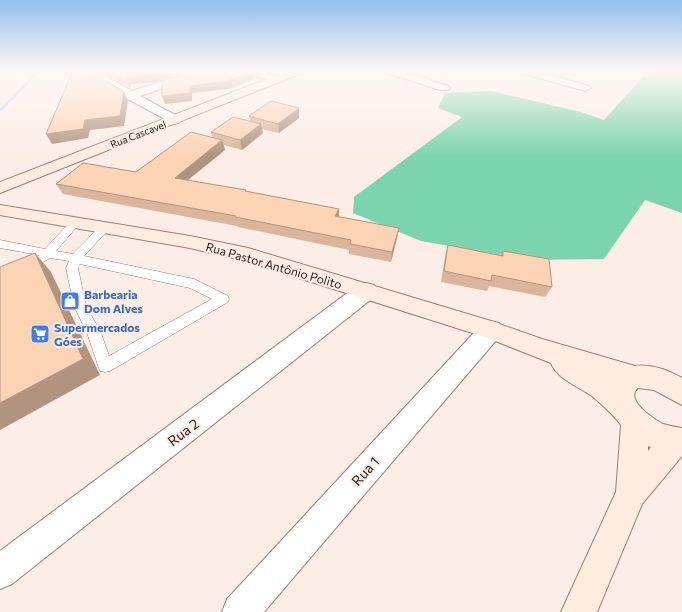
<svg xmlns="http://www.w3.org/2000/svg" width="682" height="612" viewBox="0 0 682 612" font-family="Commissioner,sans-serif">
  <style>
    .forest { fill: #7bd4ad }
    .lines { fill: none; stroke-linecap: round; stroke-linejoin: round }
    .stream { fill: #b3d3f8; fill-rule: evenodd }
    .service-casing { stroke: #9f7e71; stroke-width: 1 }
    .minor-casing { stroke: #9f7e71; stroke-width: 2 }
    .secondary-casing { stroke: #9f7e71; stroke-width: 2 }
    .service { fill: #fff; fill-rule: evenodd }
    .minor { fill: #fff; fill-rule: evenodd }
    .secondary { fill: #ffece0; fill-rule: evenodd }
    .wall { fill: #dab59c }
    .shaded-wall { fill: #b1947f }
    .building { fill: #fdd3b5; stroke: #b1947f }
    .labels { text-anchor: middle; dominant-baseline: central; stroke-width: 4; stroke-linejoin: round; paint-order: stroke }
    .far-street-label { font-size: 10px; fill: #2f211c; stroke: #fcede7 }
    .street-label { font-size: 12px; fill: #2f211c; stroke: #fcede7 }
    .shop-label { font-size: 12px; font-weight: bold; fill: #366cbe; stroke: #fcede7; text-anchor: start }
    .near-street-label { font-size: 14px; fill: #2f211c; stroke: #fcede7 }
  </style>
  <rect width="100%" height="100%" fill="#fcede7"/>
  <path class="forest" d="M648,71h34v142l-37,-13 -41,59 -74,1 -109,-19 -68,-28 1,-16 108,-80 -24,-9 7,-15 46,-2 90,21 23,8z"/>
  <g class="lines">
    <path class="stream" d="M37,71h4l-41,41v-3z"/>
    <defs>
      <path id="service" d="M75,220l5,3 -24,28 17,3 28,-29h8l1,2 -1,2 -25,27 110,23 34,17 1,3 -1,3 -118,69 -5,1 -5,-1 -13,-38 -13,-27 -8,-38 3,-7 -19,-3 -7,4 -4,-1 -2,-3 2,-3 -39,-7v-8l45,9 26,-28zM80,264l110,24 22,11 -103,57 -8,-23 -15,-27 -8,-38z"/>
      <g id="minor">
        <path d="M84,71h13l35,20 59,-19 6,3 -2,2 -55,19 39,21 2,3 -2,3 -5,1 -48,-26z"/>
        <path d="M248,71h15l17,7 2,2 -2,2h-8l-23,-9z"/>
        <path d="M386,71h16l46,15 2,2 -2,2h-8l-53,-17z"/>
        <path d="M520,71h17l52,15 2,2 -6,3 -64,-18z"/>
        <path d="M366,283l8,2 3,6 -3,6 -362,287 -12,5v-38l358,-266z"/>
        <path d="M491,321l8,2 4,7 -4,7 -235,275h-42l5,-13 256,-276z"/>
      </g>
      <g id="secondary">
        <path d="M288,71h15l-1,2 -302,120v-11z"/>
        <path d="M0,205l190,31 58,12 243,73 51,18 93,27c16,-2 33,4 47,12v27l-28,-15 -16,-2c-14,12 16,31 25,36 7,2 12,3 19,4v28l-40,48 -45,108h-36l55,-120 5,-67c-8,-11 -19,-20 -29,-29 -13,-9 -36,-18 -41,-33l-66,-26 -240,-76 -55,-13 -190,-33zM648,446l3,1 -3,4z"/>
      </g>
    </defs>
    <use href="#service" class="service-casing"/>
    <use href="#minor" class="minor-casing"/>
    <use href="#secondary" class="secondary-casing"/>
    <use href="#service" class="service"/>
    <use href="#minor" class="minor"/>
    <use href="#secondary" class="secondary"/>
  </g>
  <g class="wall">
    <path d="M100,71h87l-32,11 -24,2 -1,4z"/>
    <path d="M299,108v10l-20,15 -17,-4 1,4 -21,17 -18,-5 1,5 -37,30 151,29v8l60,11 -2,10 -6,24 -42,-8v-4l-111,-23 -1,-1 -174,-32 -7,-10 80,-12 76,-35 -1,-5 39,-11 -1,-5z"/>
    <path d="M448,245l53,10 2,-4 49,36 -7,10 -56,-11 -2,5 -46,-9 4,-26z"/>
  </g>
  <g class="shaded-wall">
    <path d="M162,71h25l-32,11 -24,2 -1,4 -3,-7 1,-4z"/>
    <path d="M257,71l1,7 -29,11 -37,4v8l-27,3 -3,-8 28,-10z"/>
    <path d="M124,92l4,9 -4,25 -34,4 -2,8 -36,6 -6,-10 39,-14z"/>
    <path d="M299,108v10l-20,15 -1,-9z"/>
    <path d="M261,124l2,9 -21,17 -2,-10z"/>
    <path d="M222,140l3,10 -47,38 -3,-10z"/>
    <path d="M339,209v10l-4,-3z"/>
    <path d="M399,228l-2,10 -6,24 1,-10z"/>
    <path d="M35,253l16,19 49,103 -100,55v-27z"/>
  </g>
  <g class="building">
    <path d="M73,71h18l33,21 -4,24 -35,4 -2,9 -37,5z"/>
    <path d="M110,71h52l-9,3 -25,3 -1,4z"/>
    <path d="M194,71h61l-27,10 -38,5v7l-28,3v-15z"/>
    <path d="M271,101l28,7 -21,16 -29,-8z"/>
    <path d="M233,117l28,7 -21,16 -29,-8z"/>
    <path d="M191,132l31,8 -47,38 71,12 -1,1 94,18 -4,7 64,12 -7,24 -42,-8 1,-4 -116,-23 1,-1 -180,-32 27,-21 53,9z"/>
    <path d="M448,245l55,11v-5l46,8 3,28 -60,-12 -1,6 -47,-10z"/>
    <path d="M35,253l48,106 -83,44v-136z"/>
  </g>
  <linearGradient id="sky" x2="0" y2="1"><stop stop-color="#93c0ee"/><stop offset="0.45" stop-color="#fef7f4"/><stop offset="1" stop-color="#fef7f4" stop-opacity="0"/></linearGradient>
  <rect width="682" height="157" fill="url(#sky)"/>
  <defs>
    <symbol id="shop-square" viewBox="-11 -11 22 22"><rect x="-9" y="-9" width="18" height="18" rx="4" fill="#3f7fe0" stroke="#fcede7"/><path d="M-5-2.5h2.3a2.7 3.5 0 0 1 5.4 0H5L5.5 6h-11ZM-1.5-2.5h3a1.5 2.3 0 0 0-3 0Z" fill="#fff"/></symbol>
    <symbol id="supermarket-square" viewBox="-11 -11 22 22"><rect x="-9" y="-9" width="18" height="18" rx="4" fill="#3f7fe0" stroke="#fcede7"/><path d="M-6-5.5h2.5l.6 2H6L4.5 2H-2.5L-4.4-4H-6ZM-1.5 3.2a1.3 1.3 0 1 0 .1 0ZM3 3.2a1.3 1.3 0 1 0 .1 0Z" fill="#fff"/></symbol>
  </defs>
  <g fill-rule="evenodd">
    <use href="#shop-square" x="59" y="290" width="22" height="22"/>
    <use href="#supermarket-square" x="29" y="323" width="22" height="22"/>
  </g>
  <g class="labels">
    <g class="far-street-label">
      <text transform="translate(138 134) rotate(-21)">Rua Cascavel</text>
    </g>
    <g class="street-label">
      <text transform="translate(274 265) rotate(16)">Rua Pastor Antônio Polito</text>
    </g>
    <g class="shop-label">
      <text x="84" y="294">Barbearia<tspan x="84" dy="14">Dom Alves</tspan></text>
      <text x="54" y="327">Supermercados<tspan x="54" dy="14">Góes</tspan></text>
    </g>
    <g class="near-street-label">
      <text transform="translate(183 432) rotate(-37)">Rua 2</text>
      <text transform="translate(365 471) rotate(-48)">Rua 1</text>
    </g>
  </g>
</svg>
